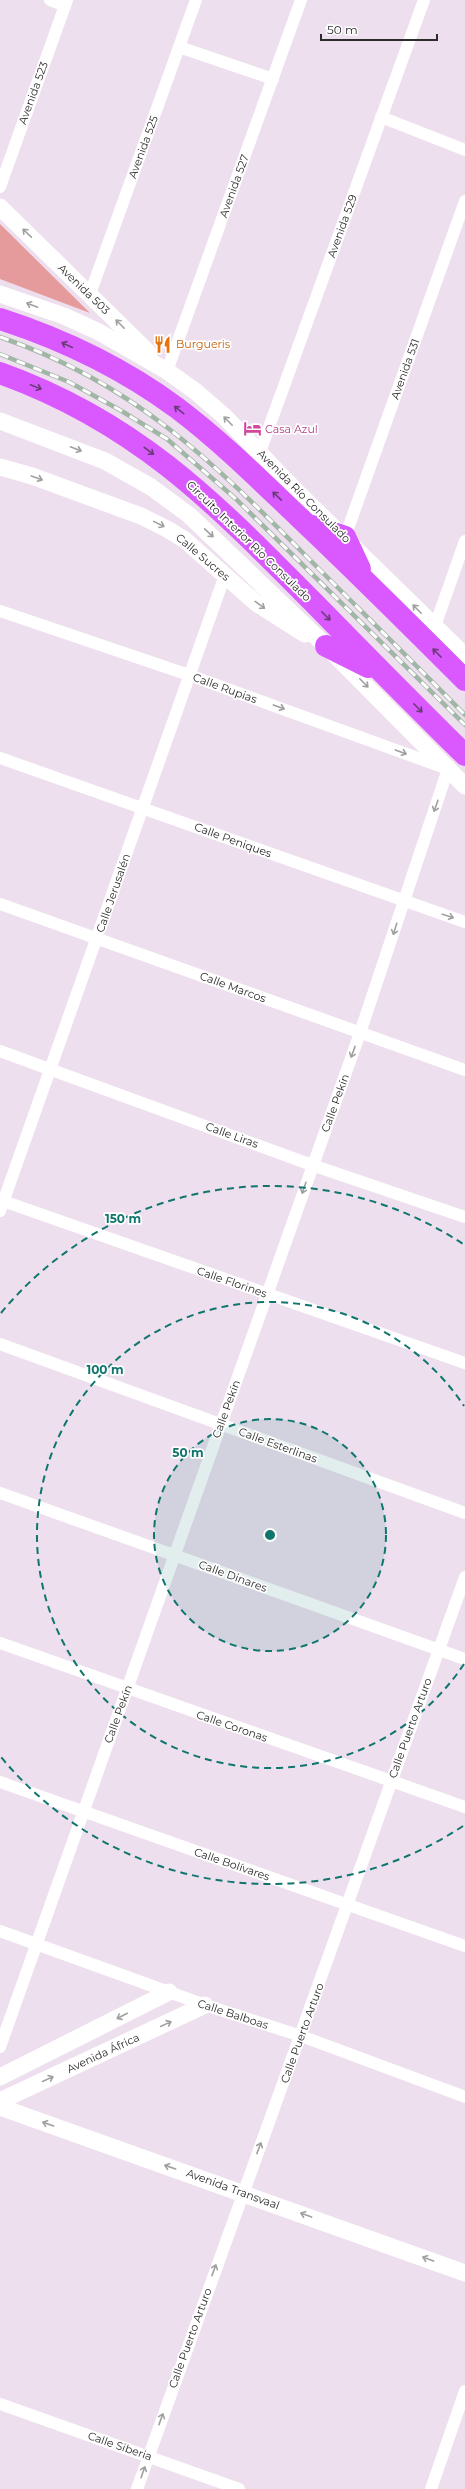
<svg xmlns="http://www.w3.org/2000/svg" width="465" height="2489" viewBox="0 0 465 2489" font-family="Montserrat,sans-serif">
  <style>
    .green { fill: #e59b9b }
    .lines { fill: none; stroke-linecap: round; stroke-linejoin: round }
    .street { stroke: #fff; stroke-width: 12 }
    .secondary { stroke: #fff; stroke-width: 17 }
    .highway { stroke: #d959ff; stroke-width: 22 }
    .rail-casing { stroke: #a1b7a5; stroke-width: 4.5 }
    .rail { stroke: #fff; stroke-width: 3; stroke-dasharray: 9; stroke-linecap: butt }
    .oneway { stroke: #a0a0a0 }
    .oneway2 { stroke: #693c76 }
    .ring { fill: none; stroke: #0f766e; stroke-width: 2; stroke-dasharray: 7 5 }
    .labels { text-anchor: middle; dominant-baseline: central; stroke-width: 3.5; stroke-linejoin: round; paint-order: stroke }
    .street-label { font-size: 11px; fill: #2c2c2c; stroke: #fff }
    .food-label { font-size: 11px; fill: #c56008; stroke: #fff; text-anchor: start }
    .hotel-label { font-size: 11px; fill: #b23c85; stroke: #fff; text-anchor: start }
    .centre { fill: #0f766e; stroke: #fff; stroke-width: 2 }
    .ring-label { font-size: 12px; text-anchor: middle; font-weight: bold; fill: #0f766e; stroke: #fff; stroke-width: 3.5; stroke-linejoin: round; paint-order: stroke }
  </style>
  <rect width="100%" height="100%" fill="#eddfee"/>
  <path class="green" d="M0,224l90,89 -90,-34z"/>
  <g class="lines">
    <g class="street">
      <path d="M50,0l15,6"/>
      <path d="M179,47l94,32"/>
      <path d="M381,117l84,33"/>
      <path d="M0,187l67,-187"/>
      <path d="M90,294l106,-294"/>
      <path d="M167,371l134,-371"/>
      <path d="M260,452l164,-452"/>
      <path d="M345,537l120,-336"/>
      <path d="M0,611l189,64 259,94 -88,264 -360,1014"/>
      <path d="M435,626l30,-85"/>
      <path d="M0,758l465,164"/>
      <path d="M0,904l465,166"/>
      <path d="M0,1051l312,114 153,52"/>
      <path d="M0,1200l465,163"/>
      <path d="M0,1211l225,-636"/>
      <path d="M0,1344l465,169"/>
      <path d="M0,1493l465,166"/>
      <path d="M0,1643l465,164"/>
      <path d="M0,1782l465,164"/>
      <path d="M0,1931l205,74 96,31 164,61"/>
      <path d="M0,2404l239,85"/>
      <path d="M137,2489l328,-912"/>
      <path d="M431,2489l34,-98"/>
    </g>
    <g class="secondary">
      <path d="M0,207l149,146"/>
      <path d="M0,294l64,22 35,16 68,39 28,20 29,25 68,71 173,169"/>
      <path d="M0,421l105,40 46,26 38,28 137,131 139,140"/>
      <path d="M0,467l32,9 109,40 26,13 18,11 71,63 49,31"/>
      <path d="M0,2077l169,-85"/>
      <path d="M0,2101l205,-96"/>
      <path d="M0,2107l465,166"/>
    </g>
    <g class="highway">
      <path d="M0,319c62,20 124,50 177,89 45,34 84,73 124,111 56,53 110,107 164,161"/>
      <path d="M0,373c137,49 215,130 314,230 50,51 100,102 151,152"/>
      <path d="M313,526l32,11 15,32"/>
      <path d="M326,646l42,21"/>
    </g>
    <defs>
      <g id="rail">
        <path d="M0,337c134,46 211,123 308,221 52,52 105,104 157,157"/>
        <path d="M0,354l69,28 51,28 47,29 69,60 229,226"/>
      </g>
    </defs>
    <use href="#rail" class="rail-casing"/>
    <use href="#rail" class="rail"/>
  </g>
  <defs><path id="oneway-shaft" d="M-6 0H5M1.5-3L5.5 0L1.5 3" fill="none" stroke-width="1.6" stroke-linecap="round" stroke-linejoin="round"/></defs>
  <g class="oneway">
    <use href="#oneway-shaft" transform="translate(27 233) rotate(-136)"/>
    <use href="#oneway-shaft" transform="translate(32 305) rotate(-159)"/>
    <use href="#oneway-shaft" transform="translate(120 324) rotate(-135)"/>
    <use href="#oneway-shaft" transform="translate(228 421) rotate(-135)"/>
    <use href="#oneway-shaft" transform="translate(76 449) rotate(21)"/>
    <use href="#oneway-shaft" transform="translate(37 478) rotate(20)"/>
    <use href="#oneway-shaft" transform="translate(159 524) rotate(26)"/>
    <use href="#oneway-shaft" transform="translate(209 533) rotate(43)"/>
    <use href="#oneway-shaft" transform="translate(260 605) rotate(36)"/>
    <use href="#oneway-shaft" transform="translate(417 609) rotate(-135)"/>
    <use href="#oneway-shaft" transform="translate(364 683) rotate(45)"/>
    <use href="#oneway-shaft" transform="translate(279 707) rotate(20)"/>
    <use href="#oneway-shaft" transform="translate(401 752) rotate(20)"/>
    <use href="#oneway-shaft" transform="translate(436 806) rotate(109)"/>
    <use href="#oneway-shaft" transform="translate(448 916) rotate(18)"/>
    <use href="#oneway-shaft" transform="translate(395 929) rotate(108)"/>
    <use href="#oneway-shaft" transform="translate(353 1052) rotate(110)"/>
    <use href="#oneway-shaft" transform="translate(304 1188) rotate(109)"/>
    <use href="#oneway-shaft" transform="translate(122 2016) rotate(153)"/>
    <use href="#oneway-shaft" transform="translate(166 2024) rotate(-25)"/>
    <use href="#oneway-shaft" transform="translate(48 2079) rotate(-25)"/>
    <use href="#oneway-shaft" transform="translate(48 2124) rotate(-161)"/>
    <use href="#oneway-shaft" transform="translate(259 2148) rotate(-69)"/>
    <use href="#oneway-shaft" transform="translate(170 2167) rotate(-161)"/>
    <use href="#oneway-shaft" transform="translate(306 2215) rotate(-160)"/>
    <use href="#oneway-shaft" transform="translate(428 2259) rotate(-160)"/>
    <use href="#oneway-shaft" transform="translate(214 2270) rotate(-70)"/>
    <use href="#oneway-shaft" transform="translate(161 2419) rotate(-70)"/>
    <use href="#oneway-shaft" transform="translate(143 2472) rotate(-71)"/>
  </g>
  <g class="oneway2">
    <use href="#oneway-shaft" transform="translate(67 345) rotate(-155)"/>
    <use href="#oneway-shaft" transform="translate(36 387) rotate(22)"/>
    <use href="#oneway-shaft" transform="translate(179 410) rotate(-142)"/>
    <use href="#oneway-shaft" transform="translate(149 451) rotate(37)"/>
    <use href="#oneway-shaft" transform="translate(277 496) rotate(-136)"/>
    <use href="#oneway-shaft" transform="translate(326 616) rotate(45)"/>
    <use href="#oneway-shaft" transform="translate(437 653) rotate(-135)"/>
    <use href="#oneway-shaft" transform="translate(418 708) rotate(45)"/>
  </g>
  <circle cx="270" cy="1535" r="116" fill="#0f766e" fill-opacity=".12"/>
  <g class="ring">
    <circle cx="270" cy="1535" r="116"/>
    <path d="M464 1664A233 233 0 1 1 464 1406"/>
    <path d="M463 1826A349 349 0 0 1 1 1757M1 1313A349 349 0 0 1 463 1244"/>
  </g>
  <defs>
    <symbol id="restaurant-bare" viewBox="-9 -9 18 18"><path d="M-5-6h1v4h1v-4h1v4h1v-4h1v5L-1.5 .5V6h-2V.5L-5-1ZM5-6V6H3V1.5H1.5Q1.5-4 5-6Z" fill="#e8710a" stroke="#fff" stroke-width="2.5" paint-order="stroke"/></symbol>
    <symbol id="hotel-bare" viewBox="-9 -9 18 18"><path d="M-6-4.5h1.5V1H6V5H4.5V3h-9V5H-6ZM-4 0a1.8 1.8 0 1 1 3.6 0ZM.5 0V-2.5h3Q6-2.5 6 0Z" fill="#d1479c" stroke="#fff" stroke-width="2.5" paint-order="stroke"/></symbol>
  </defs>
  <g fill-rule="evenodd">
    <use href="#restaurant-bare" x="150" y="332" width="25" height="25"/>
    <use href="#hotel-bare" x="240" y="416" width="25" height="25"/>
  </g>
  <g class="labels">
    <g class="street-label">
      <text transform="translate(33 93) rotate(-70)">Avenida 523</text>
      <text transform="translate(143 147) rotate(-70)">Avenida 525</text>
      <text transform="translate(234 186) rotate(-70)">Avenida 527</text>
      <text transform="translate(342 226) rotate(-70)">Avenida 529</text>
      <text transform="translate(84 289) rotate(44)">Avenida 503</text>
      <text transform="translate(405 369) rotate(-70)">Avenida 531</text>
      <text transform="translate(304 496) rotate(45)">Avenida Río Consulado</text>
      <text transform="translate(249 541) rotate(44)">Circuito Interior Río Consulado</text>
      <text transform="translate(203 557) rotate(40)">Calle Sucres</text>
      <text transform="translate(225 688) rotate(20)">Calle Rupias</text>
      <text transform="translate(233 840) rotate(20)">Calle Peniques</text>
      <text transform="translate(113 893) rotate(-71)">Calle Jerusalén</text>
      <text transform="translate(233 987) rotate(20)">Calle Marcos</text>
      <text transform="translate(335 1103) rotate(-70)">Calle Pekín</text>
      <text transform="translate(232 1135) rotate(20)">Calle Liras</text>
      <text transform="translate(232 1282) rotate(19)">Calle Florines</text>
      <text transform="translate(226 1409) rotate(-70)">Calle Pekín</text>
      <text transform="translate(278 1445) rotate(20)">Calle Esterlinas</text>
      <text transform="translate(233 1576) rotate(20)">Calle Dinares</text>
      <text transform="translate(118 1714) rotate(-70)">Calle Pekín</text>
      <text transform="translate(232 1726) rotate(19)">Calle Coronas</text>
      <text transform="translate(410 1728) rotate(-70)">Calle Puerto Arturo</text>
      <text transform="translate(232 1864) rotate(19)">Calle Bolívares</text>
      <text transform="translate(233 2014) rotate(18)">Calle Balboas</text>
      <text transform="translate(302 2033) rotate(-70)">Calle Puerto Arturo</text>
      <text transform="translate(103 2053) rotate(-25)">Avenida África</text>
      <text transform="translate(233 2189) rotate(20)">Avenida Transvaal</text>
      <text transform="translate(190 2338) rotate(-70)">Calle Puerto Arturo</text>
      <text transform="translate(120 2446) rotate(19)">Calle Siberia</text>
    </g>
    <g class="food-label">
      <text x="176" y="344">Burgueris</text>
    </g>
    <g class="hotel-label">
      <text x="265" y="429">Casa Azul</text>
    </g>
  </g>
  <circle cx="270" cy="1535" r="6" class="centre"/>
  <g class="ring-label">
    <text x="123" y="1223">150 m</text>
    <text x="105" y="1374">100 m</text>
    <text x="188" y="1457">50 m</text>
  </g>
  <path d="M321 34v6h116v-6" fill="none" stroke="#2c2c2c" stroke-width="2"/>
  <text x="327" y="34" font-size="12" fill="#2c2c2c" stroke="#ffffff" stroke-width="3" paint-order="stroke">50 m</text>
</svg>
